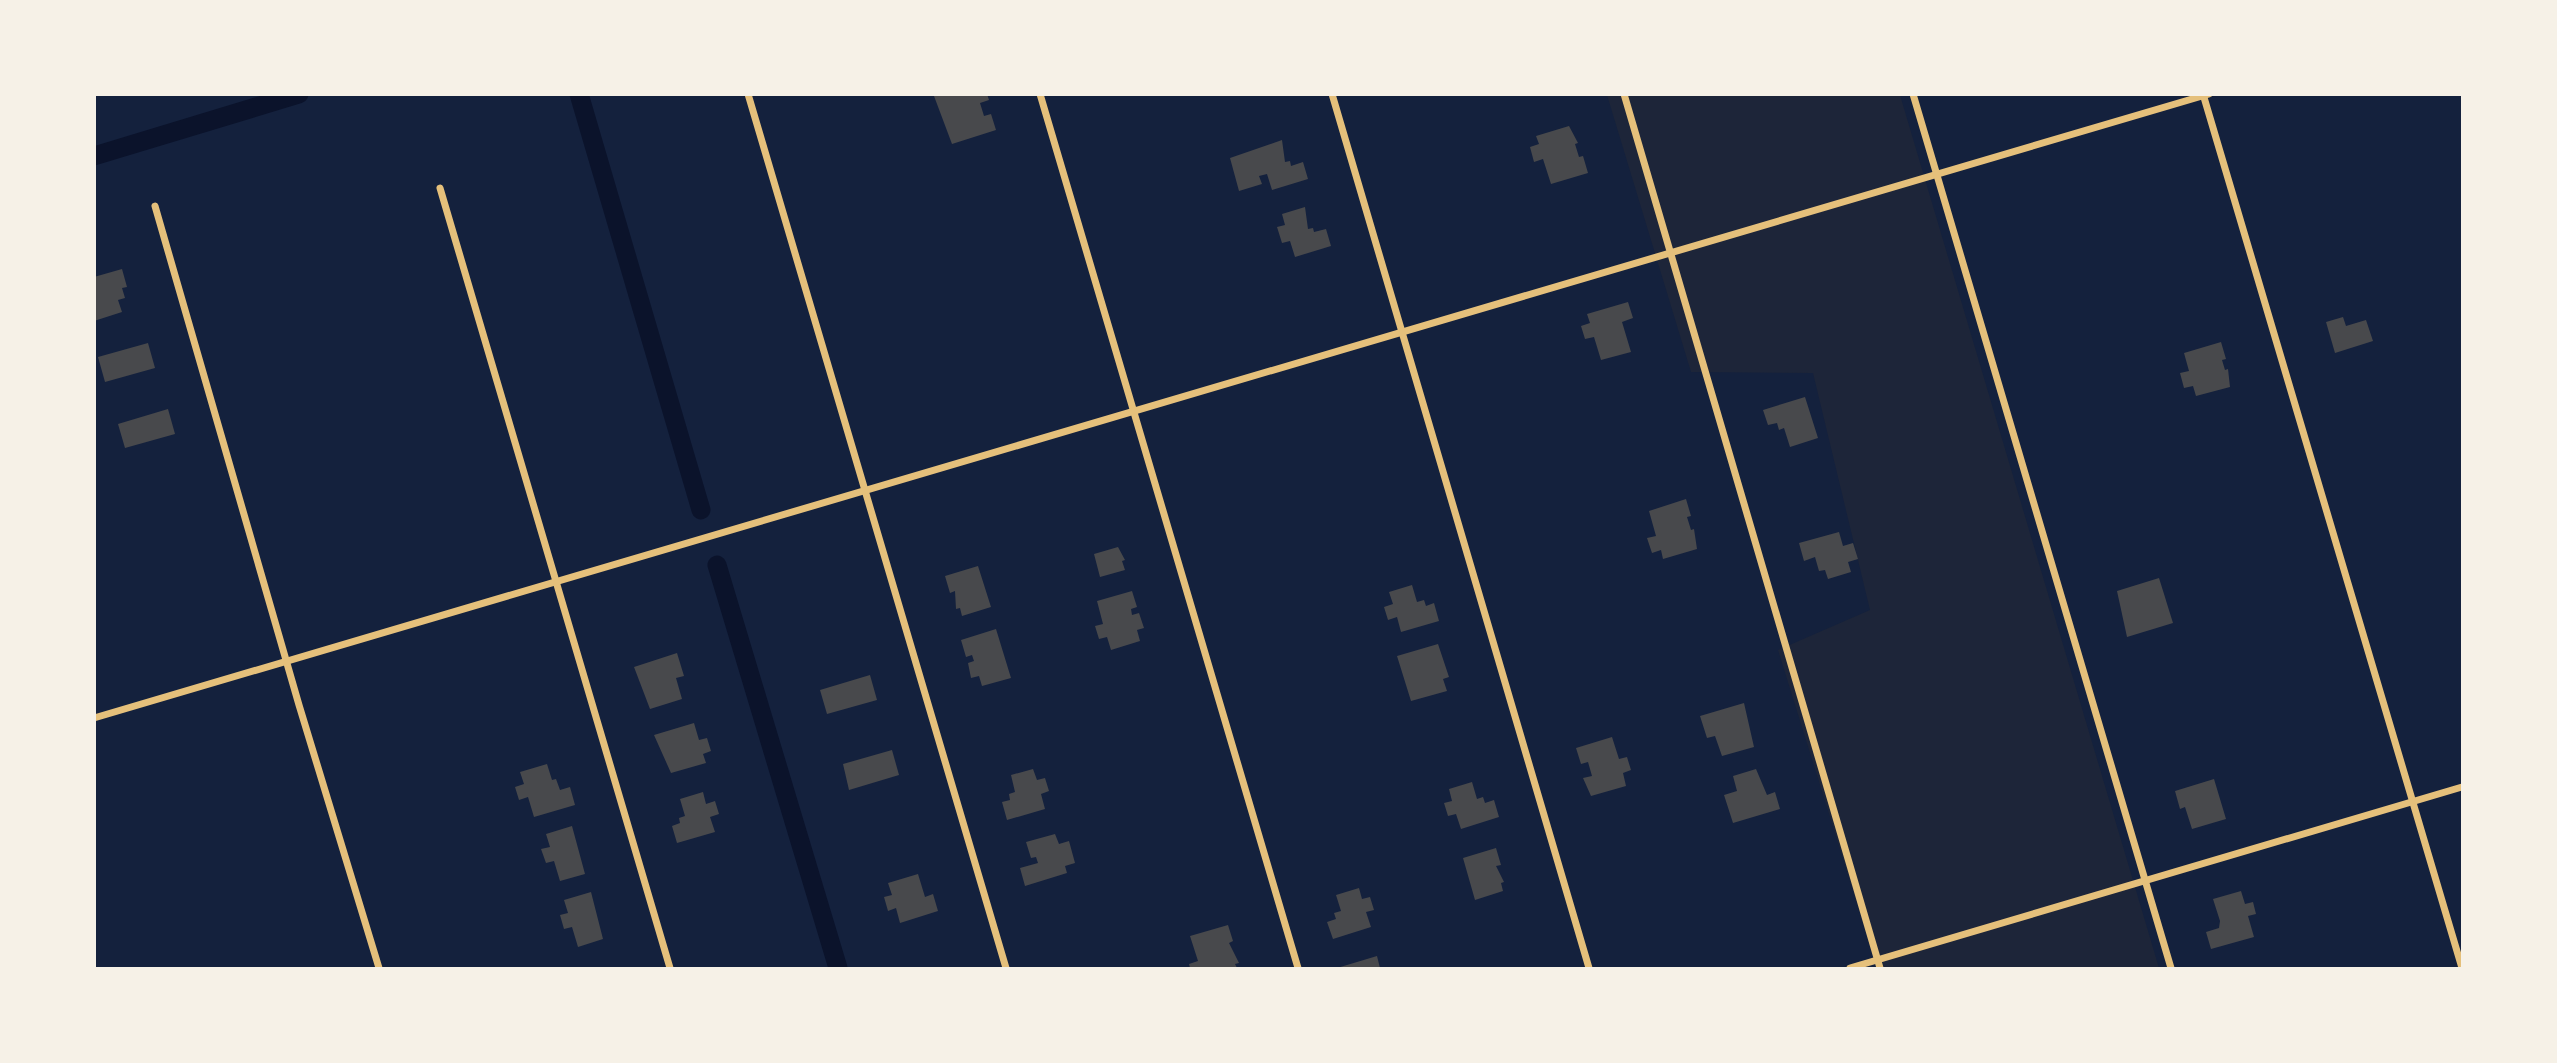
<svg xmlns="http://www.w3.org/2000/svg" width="2557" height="1063" viewBox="0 0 2557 1063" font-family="Poppins,sans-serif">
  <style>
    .green { fill: #1d2539 }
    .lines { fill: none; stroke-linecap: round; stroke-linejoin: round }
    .canal { stroke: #0b132b; stroke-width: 19 }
    .building { fill: #48494c }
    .minor { stroke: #e5c07b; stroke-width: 7 }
  </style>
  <rect width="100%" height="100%" fill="#14213d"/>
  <path class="green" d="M1607,95h293l259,873h-282l-99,-318 92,-40 -57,-237 -122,-1z"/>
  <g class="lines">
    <g class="canal">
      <path d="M579,94l122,416"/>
      <path d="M94,156l205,-62"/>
      <path d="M717,565l121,403"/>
    </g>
  </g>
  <g class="building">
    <path d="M940,94h47l2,6 -9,3 4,13 7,-2 5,16 -44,14 -18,-48z"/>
    <path d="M1569,126l9,17 -3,1 4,13 4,-1 5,17 -37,11 -8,-25 -9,3 -4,-15 9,-3 -3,-8z"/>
    <path d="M1282,140l3,22 5,-1 1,5 12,-4 5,17 -36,11 -5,-16 -8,2 3,8 -23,7 -9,-33z"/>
    <path d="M1305,207l3,22 5,-1 1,4 12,-3 5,17 -36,11 -5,-16 -8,2 -5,-16 8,-2 -3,-11z"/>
    <path d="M122,269l5,18 -5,1 3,10 -7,2 4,12 -28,9v-44z"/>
    <path d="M1628,302l5,16 -11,4 9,30 -30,8 -7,-23 -9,2 -4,-13 9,-3 -3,-9z"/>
    <path d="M2343,317l3,9 20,-6 7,21 -38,12 -9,-31z"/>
    <path d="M2221,342l5,17 -4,1 3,10 3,-1 2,18 -34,9 -3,-10 -9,2 -4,-15 9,-2 -5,-18z"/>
    <path d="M148,343l7,25 -50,14 -7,-25z"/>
    <path d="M1805,397l13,41 -28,9 -6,-19 -5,2 -2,-7 -9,2 -5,-15z"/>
    <path d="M168,409l7,25 -50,14 -7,-24z"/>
    <path d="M1686,499l5,17 -4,1 4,13 3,-1 3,20 -34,10 -2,-9 -9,3 -5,-15 9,-2 -7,-25z"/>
    <path d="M1839,532l4,14 10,-3 5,16 -10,3 3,10 -23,7 -3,-9 -6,1 -4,-14 -11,4 -5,-18z"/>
    <path d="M1118,547l7,13 -3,1 3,9 -25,7 -6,-23z"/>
    <path d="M978,566l13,41 -29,9 -2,-8 -4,1 -1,-18 -5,2 -5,-17z"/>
    <path d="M2159,578l14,45 -46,14 -10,-46z"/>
    <path d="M1412,585l5,17 7,-2 2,6 8,-3 5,18 -38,11 -4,-15 -9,3 -4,-13 9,-3 -4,-12z"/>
    <path d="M1132,591l5,16 -6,2 1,6 7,-2 5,15 -7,2 3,11 -29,9 -4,-13 -8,2 -4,-13 8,-2 -6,-23z"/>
    <path d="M996,629l15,49 -29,8 -3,-10 -8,2 -3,-15 6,-2 -2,-6 -6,2 -5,-17z"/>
    <path d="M1438,644l11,33 -6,2 4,12 -36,10 -14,-45z"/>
    <path d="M677,653l7,23 -8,2 6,21 -32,10 -16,-42z"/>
    <path d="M870,675l7,25 -50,14 -7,-24z"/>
    <path d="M1744,703l10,44 -32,9 -7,-20 -8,2 -7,-22z"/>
    <path d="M694,723l5,17 8,-2 4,13 -8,3 3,9 -35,10 -17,-38z"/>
    <path d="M1612,737l7,22 8,-2 4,13 -8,3 3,13 -35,10 -8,-18 9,-2 -4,-14 -7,2 -5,-16z"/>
    <path d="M892,750l7,25 -50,15 -6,-26z"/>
    <path d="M547,764l5,16 4,-1 4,11 10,-3 5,18 -41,12 -6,-20 -9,3 -4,-13 9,-3 -4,-12z"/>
    <path d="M1033,769l4,11 8,-2 4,13 -8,3 4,15 -38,11 -5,-18 8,-2 -1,-6 6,-2 -4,-17z"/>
    <path d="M1756,769l11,26 8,-3 5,17 -47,14 -9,-28 13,-4 -4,-15z"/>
    <path d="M2214,779l12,40 -34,10 -7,-22 -5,2 -5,-18z"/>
    <path d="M1472,782l5,17 6,-2 2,6 9,-3 5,17 -38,12 -5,-15 -8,2 -4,-13 8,-2 -3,-12z"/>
    <path d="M703,792l3,12 9,-3 4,13 -9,3 5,15 -38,11 -5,-17 8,-3 -1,-5 6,-2 -5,-17z"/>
    <path d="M572,826l13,48 -25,7 -6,-20 -8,2 -5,-14 9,-2 -4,-13z"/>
    <path d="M1055,834l4,10 10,-3 6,22 -10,3 2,7 -42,13 -5,-18 18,-5 -2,-6 -5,1 -5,-16z"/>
    <path d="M1496,848l5,17 -5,1 8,16 -3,1 2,8 -28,9 -12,-42z"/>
    <path d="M918,874l7,23 8,-3 5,17 -38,12 -4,-15 -8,3 -4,-14 8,-2 -4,-12z"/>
    <path d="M1359,888l3,11 8,-2 4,13 -8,2 5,15 -38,12 -6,-17 9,-3 -2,-6 7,-2 -5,-16z"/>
    <path d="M2241,891l4,13 8,-2 3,12 -8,2 6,21 -43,12 -5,-17 13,-4 1,-7 -7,-22z"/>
    <path d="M591,892l12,47 -25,8 -6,-20 -8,2 -4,-14 8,-2 -4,-13z"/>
    <path d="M1228,925l5,16 -4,2 10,20 -4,1 2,4h-47l-1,-4 9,-3 -8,-25z"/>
    <path d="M1377,956l3,12h-43z"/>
  </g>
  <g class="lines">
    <g class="minor">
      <path d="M748,94l258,874"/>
      <path d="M1040,94l258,874"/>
      <path d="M1332,94l257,874"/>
      <path d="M1624,94l256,874"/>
      <path d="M1913,94l258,874"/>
      <path d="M2203,94l259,874"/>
      <path d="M440,188l230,780"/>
      <path d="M155,206l144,499 80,263"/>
      <path d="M94,718l2115,-624"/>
      <path d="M1850,968l612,-181"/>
    </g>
  </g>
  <rect width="2557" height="1063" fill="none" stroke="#f6f1e7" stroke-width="192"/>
</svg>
